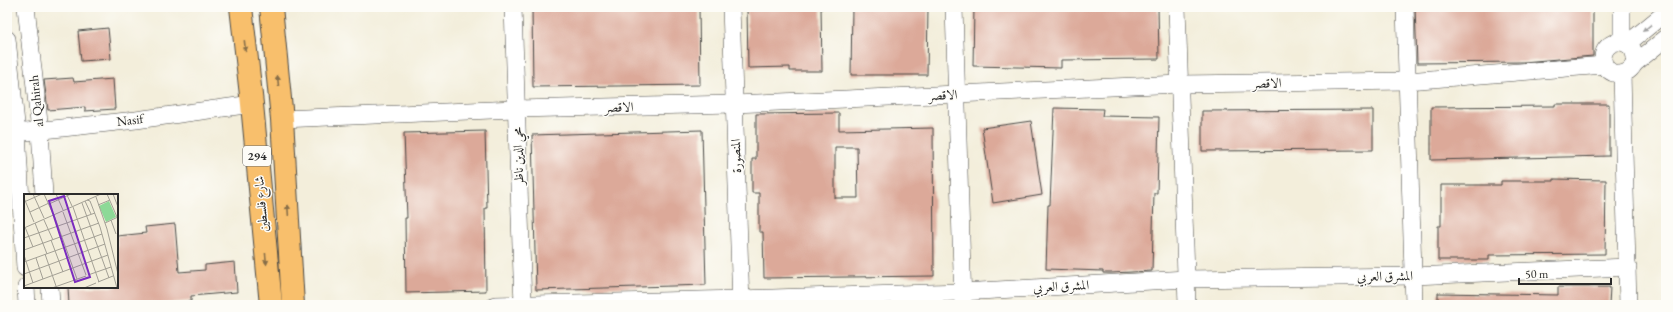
<svg xmlns="http://www.w3.org/2000/svg" width="1673" height="312" viewBox="0 0 1673 312" font-family="'EB Garamond',Amiri,serif">
  <style>
    .building { fill: #dca999; fill-rule: evenodd }
    .lines { fill: none; stroke-linecap: round; stroke-linejoin: round }
    .minor-casing { stroke: #494845; stroke-width: 18 }
    .major-casing { stroke: #494845; stroke-width: 24 }
    .minor { stroke: #fff; stroke-width: 17 }
    .major { stroke: #f8bf6c; stroke-width: 22 }
    .oneway { fill: #a0a0a0 }
    .oneway2 { fill: #876e48 }
    .labels { text-anchor: middle; dominant-baseline: central; stroke-width: 3; stroke-linejoin: round; paint-order: stroke }
    .shield { fill: #fdfcf7; stroke: #6a6a68; stroke-width: 1 }
    .shield-label { font-size: 12px; font-weight: bold; fill: #2b2b2b }
    .street-label { font-size: 13px; fill: #2b2b2b; stroke: #fdfcf7 }
    .inset-road { fill: none; stroke: #a3a095; stroke-width: 1 }
    .view { fill: #7b2cbf; fill-opacity: 0.15; stroke: #7b2cbf; stroke-width: 2 }
    .inset-edge { fill: none; stroke: #2b2b2b; stroke-width: 2 }
  </style>
  <rect width="100%" height="100%" fill="#fdfcf7"/>
  <filter id="ink" filterUnits="userSpaceOnUse"><feTurbulence type="fractalNoise" baseFrequency=".025" numOctaves="2"/><feDisplacementMap in="SourceGraphic" scale="8" xChannelSelector="R" yChannelSelector="G"/><feConvolveMatrix kernelMatrix="1 2 1 2 8 2 1 2 1" color-interpolation-filters="sRGB"/></filter>
  <filter id="wash" filterUnits="userSpaceOnUse"><feTurbulence type="fractalNoise" baseFrequency=".012" numOctaves="4" result="noise"/><feDisplacementMap in="SourceGraphic" scale="16" xChannelSelector="R" yChannelSelector="G"/><feGaussianBlur stdDeviation="0.9" result="paint"/><feColorMatrix in="noise" values="0 0 0 0 0 0 0 0 0 0 0 0 0 0 0 0 0 1.4 0 .05"/><feComposite in="paint" operator="in"/></filter>
  <g filter="url(#wash)">
    <rect width="100%" height="100%" fill="#f3eedb"/>
    <g id="blocks">
      <g class="building">
        <path d="M532,7h167l1,78 -167,2z"/>
        <path d="M747,7h74l1,64h-32v-4l-42,1z"/>
        <path d="M852,7h76l-1,68h-76z"/>
        <path d="M974,7h184l1,52 -98,1v8l-88,-2z"/>
        <path d="M1415,7h178v49l-70,6 -106,1z"/>
        <path d="M108,28l3,31 -30,2 -3,-30z"/>
        <path d="M73,78l1,4 39,-3 2,30 -30,2v-4l-37,3 -4,-30z"/>
        <path d="M1555,104h54v52l-178,4v-53l124,-1z"/>
        <path d="M1054,108l49,1 -1,7 57,1 -2,76h-3l-2,78 -41,2h-8v-2l-57,-2 2,-64h2z"/>
        <path d="M1373,110v40l-171,1v-40z"/>
        <path d="M839,113v17l94,-2 1,148 -170,2 -1,-46h-4v-39h-7v-34h4v-45zM835,147h22l1,51h-23z"/>
        <path d="M1031,121l11,74 -49,8 -11,-75z"/>
        <path d="M702,130l4,155 -170,5 -4,-155z"/>
        <path d="M485,131l2,77h-2l1,83 -80,2 -1,-75h2l-3,-85z"/>
        <path d="M1554,179l52,1 -1,74 -116,1v5h-51v-34h3v-41h60v-4h53z"/>
        <path d="M175,224l4,48 26,-2v-5l30,-3 2,30 -46,4v5l-30,3v-1l-24,2h-68l-1,-18h49v-51l29,-3 -1,-6z"/>
        <path d="M1558,287h52l-1,18h-171v-12l120,2z"/>
      </g>
    </g>
  </g>
  <g filter="url(#ink)">
    <use href="#blocks" fill-opacity="0" stroke="#494845" stroke-width="1"/>
    <g class="lines">
      <defs>
        <g id="minor">
          <path d="M26,7l14,124 4,64"/>
          <path d="M513,7l10,298"/>
          <path d="M731,7l10,298"/>
          <path d="M954,7l9,298"/>
          <path d="M1177,7l10,298"/>
          <path d="M1405,7l9,298"/>
          <path d="M1622,7v35"/>
          <path d="M7,39l10,94 8,135"/>
          <circle cx="1619" cy="58" r="16"/>
          <path d="M1627,44l39,-32"/>
          <path d="M1634,64l32,-26"/>
          <path d="M1622,74l6,231"/>
          <path d="M282,119l234,-10 218,-5 446,-20 227,-3 197,-16"/>
          <path d="M7,134l129,-14 116,-16"/>
          <path d="M26,287l1,18"/>
          <path d="M50,287l1,18"/>
          <path d="M495,305l245,-6 222,-7 224,-13 227,-3 215,-9"/>
        </g>
        <g id="major">
          <path d="M241,7l11,97 19,201"/>
          <path d="M271,7l11,112 11,186"/>
        </g>
      </defs>
      <use href="#minor" class="minor-casing"/>
      <use href="#major" class="major-casing"/>
      <use href="#minor" class="minor"/>
      <use href="#major" class="major"/>
    </g>
    <defs><path id="oneway-solid" d="M-6-.8H1V-3.2L6.5 0L1 3.2V.8H-6Z"/></defs>
    <use class="oneway" href="#oneway-solid" transform="translate(1647 28) rotate(141)"/>
    <g class="oneway2">
      <use href="#oneway-solid" transform="translate(245 46) rotate(83)"/>
      <use href="#oneway-solid" transform="translate(278 81) rotate(-96)"/>
      <use href="#oneway-solid" transform="translate(288 210) rotate(-94)"/>
      <use href="#oneway-solid" transform="translate(266 259) rotate(84)"/>
    </g>
  </g>
  <g class="labels">
    <rect class="shield" x="243" y="146" width="28" height="20" rx="3"/>
    <g class="shield-label">
      <text x="257" y="156">294</text>
    </g>
    <g class="street-label">
      <text transform="translate(1267 83) rotate(-1)">الاقصر</text>
      <text transform="translate(943 95) rotate(-3)">الاقصر</text>
      <text transform="translate(36 101) rotate(-96)">al Qahirah</text>
      <text transform="translate(619 107) rotate(-1)">الاقصر</text>
      <text transform="translate(130 120) rotate(-7)">Nasif</text>
      <text transform="translate(518 156) rotate(-92)">محي الدين ناظر</text>
      <text transform="translate(736 156) rotate(-92)">المنصورة</text>
      <text transform="translate(261 204) rotate(-95)">شارع فلسطين</text>
      <text transform="translate(1385 276) rotate(-1)">المشرق العربي</text>
      <text transform="translate(1061 286) rotate(-3)">المشرق العربي</text>
    </g>
  </g>
  <g transform="translate(24 194)">
    <rect width="94" height="94" fill="#f3eedb"/>
    <path d="M85,7l7,16 -10,5 -7,-16z" fill="#8dd997"/>
    <path class="inset-road" d="M9,0l11,24M20,0l9,20M32,0l7,16M83,0l10,23M89,0l5,13M43,1l5,11M72,3l11,32 11,45M0,4l10,24M63,6l3,1 10,26 17,61M61,7l6,13M0,8l18,-8M58,9l27,75M25,10l22,-10M74,11l12,-5M49,13l26,75M6,18l19,-9M39,18l23,63M30,21l23,64M20,26l9,20M87,26l5,14M11,29l12,31M81,29l13,-6M1,33l8,20M0,34l77,-34M0,44l71,-25M27,46l12,32M0,56l75,-27M21,60l11,32M0,61l9,28M12,64l7,21M0,68l78,-28M0,80l81,-30M64,81l23,-8M74,88l15,-6M0,92l84,-31M28,94l34,-12M60,94l12,-5"/>
    <path class="view" d="M40,2l26,81 -15,5 -26,-81z"/>
    <rect width="94" height="94" class="inset-edge"/>
  </g>
  <rect width="1673" height="312" fill="none" stroke="#fdfcf7" stroke-width="24"/>
  <path d="M1519 278v6h92v-6" fill="none" stroke="#2b2b2b" stroke-width="2"/>
  <text x="1525" y="278" font-size="12" fill="#2b2b2b" stroke="#fdfcf7" stroke-width="3" paint-order="stroke">50 m</text>
</svg>
